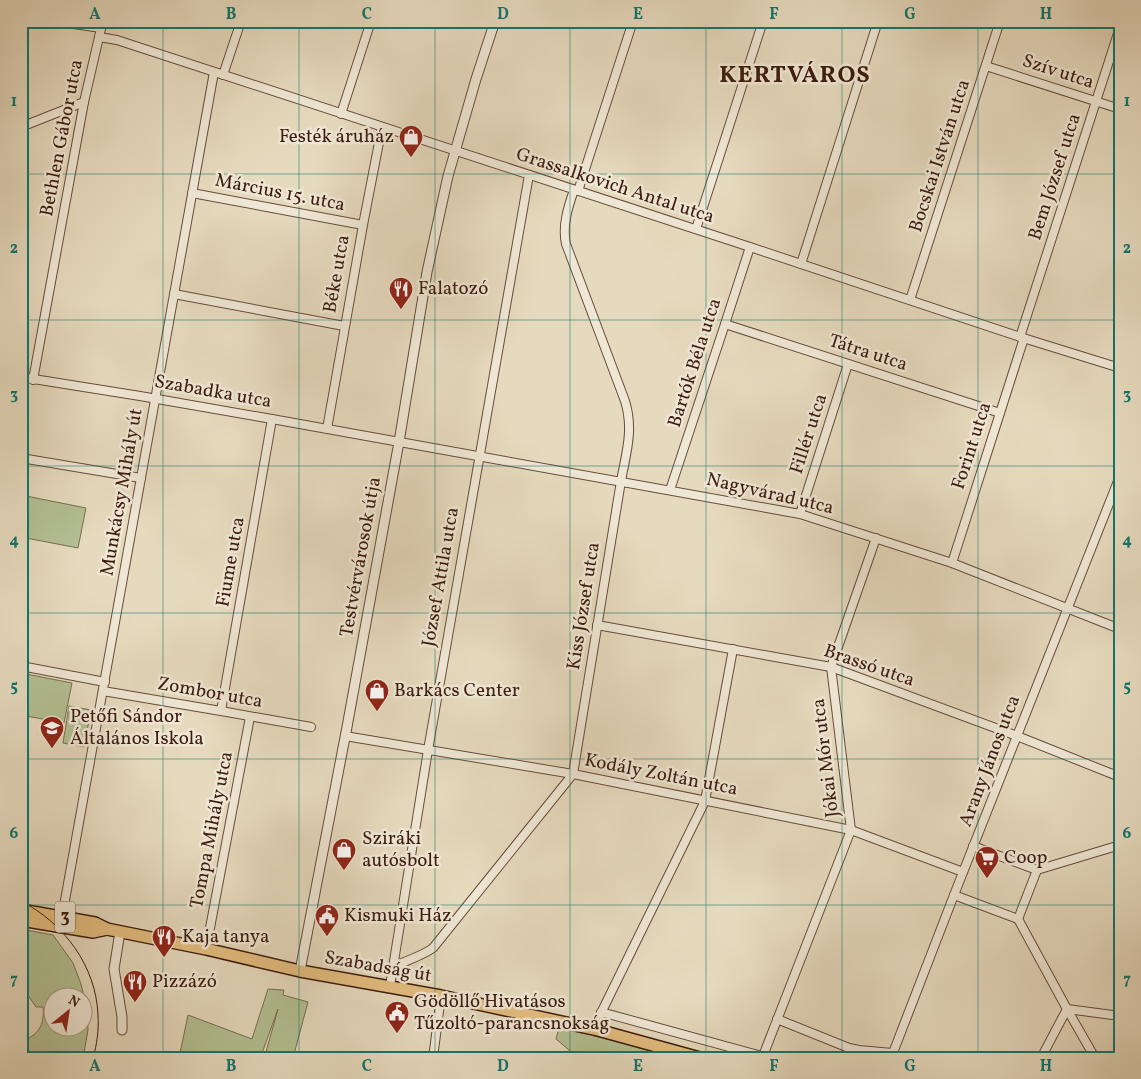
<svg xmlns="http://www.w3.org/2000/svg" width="1141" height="1079" viewBox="0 0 1141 1079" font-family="Vollkorn,serif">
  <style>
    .green { fill: #b3c093; stroke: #786e50; fill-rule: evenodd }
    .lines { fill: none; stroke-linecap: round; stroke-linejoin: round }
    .stream { stroke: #727b6f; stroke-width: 2.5 }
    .minor-casing { stroke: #674c3a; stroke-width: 10 }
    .tertiary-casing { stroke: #674c3a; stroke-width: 11 }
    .primary-casing { stroke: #3d1c0e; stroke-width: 14 }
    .minor { stroke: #efe7d5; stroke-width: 8 }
    .tertiary { stroke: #efe7d5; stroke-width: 9 }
    .primary { stroke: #e3bd7f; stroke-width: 11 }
    .tram { stroke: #3d1c0e; stroke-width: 1 }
    .grid { fill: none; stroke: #0f766e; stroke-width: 1; stroke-opacity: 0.55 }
    .labels { text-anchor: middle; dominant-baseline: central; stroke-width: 5; stroke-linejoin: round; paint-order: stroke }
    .shield { fill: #efe7d5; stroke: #72594a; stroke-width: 1 }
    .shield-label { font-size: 18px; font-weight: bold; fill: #3d1c0e }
    .street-label { font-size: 19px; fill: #3d1c0e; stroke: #efe7d5 }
    .poi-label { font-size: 19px; fill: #3d1c0e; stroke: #efe7d5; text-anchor: start }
    .district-label { font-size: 24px; font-weight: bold; letter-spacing: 1px; fill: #3d1c0e; stroke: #efe7d5 }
    .neatline { fill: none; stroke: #0f766e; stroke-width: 2 }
    .grid-label { font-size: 16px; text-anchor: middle; font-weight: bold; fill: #0f766e }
  </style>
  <rect width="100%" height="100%" fill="#e6dabe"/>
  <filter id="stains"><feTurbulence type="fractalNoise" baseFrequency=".004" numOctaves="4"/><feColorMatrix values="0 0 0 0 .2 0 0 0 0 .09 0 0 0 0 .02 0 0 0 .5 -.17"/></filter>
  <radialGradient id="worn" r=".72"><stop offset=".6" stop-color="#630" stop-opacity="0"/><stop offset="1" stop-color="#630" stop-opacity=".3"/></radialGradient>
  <g class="green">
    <path d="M21,495l65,13 -8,40 -57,-11z"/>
    <path d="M21,673l51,10 -8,40 -43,-8z"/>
    <path d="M69,706l22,4 -7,37 -21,-4z"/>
    <path d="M21,929l32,6 20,28 8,21 6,24 1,22 -5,28h-62v-17c17,-5 24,-16 22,-34h-7l-15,-22zM82,996v30h-30v-30z"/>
    <path d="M268,989l16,1 -1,5 25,7 -15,56h-7l-20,-6 12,-43 -17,47v2h-82l9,-43 64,24z"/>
    <path d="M559,1028l102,23 24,7h-110l-6,-8 -13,-11z"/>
  </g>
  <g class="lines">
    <path class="stream" d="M21,22l1,-1"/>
    <defs>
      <g id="minor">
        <path d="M53,21l48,7"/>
        <path d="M99,37l18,3 633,207 270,90 100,31"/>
        <path d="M986,66l134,43"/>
        <path d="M223,75l18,-54"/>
        <path d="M341,114l30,-93"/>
        <path d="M21,127l63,-25"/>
        <path d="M578,191l55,-170"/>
        <path d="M192,193l171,32"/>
        <path d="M696,229l67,-208"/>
        <path d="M801,264l77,-243"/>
        <path d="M174,294l170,32"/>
        <path d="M910,300l90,-279"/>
        <path d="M725,324l275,89"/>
        <path d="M1020,337l100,-310"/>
        <path d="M21,377l119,19 132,23 528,95 152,49 168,66"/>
        <path d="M33,380l51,-278 15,-65 4,-16"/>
        <path d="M327,429l36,-204 19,-98"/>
        <path d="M21,458l120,20"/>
        <path d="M670,490l55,-166 25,-77"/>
        <path d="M800,514l48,-150"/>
        <path d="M952,563l72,-225"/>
        <path d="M597,625l234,42 186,69 103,41"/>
        <path d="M21,666l84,16"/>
        <path d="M103,691l118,20 90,16"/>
        <path d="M221,711l51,-292"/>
        <path d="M345,736l228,38 278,56 112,42"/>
        <path d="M973,846l64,24 -19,49"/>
        <path d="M1037,870l83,-25"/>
        <path d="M954,895l64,24 49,90 28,49"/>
        <path d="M62,917l152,-845"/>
        <path d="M206,949l44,-232"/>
        <path d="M393,967c14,-7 27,-10 40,-19l140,-174 48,-293c5,-28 13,-51 4,-80l-59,-157c-4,-18 2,-37 8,-54"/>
        <path d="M390,986l38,-236 101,-575"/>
        <path d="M1067,1009l53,7"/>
        <path d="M601,1012l168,46"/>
        <path d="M777,1019l72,29 10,2 33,3"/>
        <path d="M594,1029l9,-20 102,-208 28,-152"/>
        <path d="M763,1056l88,-226 -20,-163 45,-129"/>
        <path d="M433,1058l8,-62"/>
        <path d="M891,1058l63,-163 166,-419"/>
        <path d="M1041,1058l26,-49"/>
      </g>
      <g id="tertiary">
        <path d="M120,932l-6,37 8,48v13"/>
        <path d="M300,971l47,-244 52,-285 28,-170 21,-96 28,-97 19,-58"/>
      </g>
      <g id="primary">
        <path d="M21,910l74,13 12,6 99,20 94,22 141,25 153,33 106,29"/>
        <path d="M21,920l72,12 14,-3"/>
      </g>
    </defs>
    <use href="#minor" class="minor-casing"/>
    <use href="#tertiary" class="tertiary-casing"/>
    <use href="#primary" class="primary-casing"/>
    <use href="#minor" class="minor"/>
    <use href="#tertiary" class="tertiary"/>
    <use href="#primary" class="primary"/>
    <path class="tram" d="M21,901c43,22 75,65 77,114 1,15 -1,29 -5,43"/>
  </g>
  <path class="grid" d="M163,21v1037M299,21v1037M435,21v1037M570,21v1037M706,21v1037M842,21v1037M978,21v1037M21,174h1099M21,320h1099M21,466h1099M21,613h1099M21,759h1099M21,905h1099"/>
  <defs>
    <symbol id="shop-pin" viewBox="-11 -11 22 30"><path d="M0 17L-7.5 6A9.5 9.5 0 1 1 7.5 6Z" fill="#8f2418" stroke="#efe7d5"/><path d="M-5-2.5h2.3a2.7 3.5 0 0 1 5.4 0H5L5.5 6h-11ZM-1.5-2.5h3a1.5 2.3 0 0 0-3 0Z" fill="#fff"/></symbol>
    <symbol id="restaurant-pin" viewBox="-11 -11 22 30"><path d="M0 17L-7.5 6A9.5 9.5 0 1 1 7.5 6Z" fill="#8f2418" stroke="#efe7d5"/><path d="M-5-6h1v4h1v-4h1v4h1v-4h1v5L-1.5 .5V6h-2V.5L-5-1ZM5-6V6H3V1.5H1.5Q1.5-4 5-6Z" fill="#fff"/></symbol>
    <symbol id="school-pin" viewBox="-11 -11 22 30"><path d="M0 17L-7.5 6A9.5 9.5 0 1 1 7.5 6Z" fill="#8f2418" stroke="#efe7d5"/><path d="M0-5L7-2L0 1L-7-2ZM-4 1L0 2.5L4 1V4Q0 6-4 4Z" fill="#fff"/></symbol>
    <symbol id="supermarket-pin" viewBox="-11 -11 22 30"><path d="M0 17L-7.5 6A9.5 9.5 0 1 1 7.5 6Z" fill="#8f2418" stroke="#efe7d5"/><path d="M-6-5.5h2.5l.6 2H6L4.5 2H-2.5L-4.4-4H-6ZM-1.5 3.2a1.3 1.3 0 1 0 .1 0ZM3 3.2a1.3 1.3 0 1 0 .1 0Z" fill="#fff"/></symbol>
    <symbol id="civic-pin" viewBox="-11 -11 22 30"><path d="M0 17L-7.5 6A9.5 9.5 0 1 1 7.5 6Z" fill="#8f2418" stroke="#efe7d5"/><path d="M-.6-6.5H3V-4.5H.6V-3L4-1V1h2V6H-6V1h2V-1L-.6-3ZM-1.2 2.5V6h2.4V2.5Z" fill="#fff"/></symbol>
  </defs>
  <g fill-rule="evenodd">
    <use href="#shop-pin" x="397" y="123" width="28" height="38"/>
    <use href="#restaurant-pin" x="387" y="275" width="28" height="38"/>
    <use href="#shop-pin" x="363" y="677" width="28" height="38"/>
    <use href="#school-pin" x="38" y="714" width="28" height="38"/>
    <use href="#shop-pin" x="330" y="836" width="28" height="38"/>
    <use href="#supermarket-pin" x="973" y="844" width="28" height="38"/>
    <use href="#civic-pin" x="313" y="902" width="28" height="38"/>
    <use href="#restaurant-pin" x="150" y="923" width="28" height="38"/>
    <use href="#restaurant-pin" x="121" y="968" width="28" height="38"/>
    <use href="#civic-pin" x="383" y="999" width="28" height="38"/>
  </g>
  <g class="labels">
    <rect class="shield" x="55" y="901.5" width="20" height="31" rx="4"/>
    <g class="shield-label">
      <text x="65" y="917">3</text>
    </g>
    <g class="street-label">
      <text transform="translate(1058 72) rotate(18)">Szív utca</text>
      <text transform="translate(62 138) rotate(-79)">Bethlen Gábor utca</text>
      <text transform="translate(940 156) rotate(-72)">Bocskai István utca</text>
      <text transform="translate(1055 177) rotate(-72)">Bem József utca</text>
      <text transform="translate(615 186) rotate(18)">Grassalkovich Antal utca</text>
      <text transform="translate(280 193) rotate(11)">Március 15. utca</text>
      <text transform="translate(337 274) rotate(-80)">Béke utca</text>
      <text transform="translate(868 353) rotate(18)">Tátra utca</text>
      <text transform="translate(695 363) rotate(-72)">Bartók Béla utca</text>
      <text transform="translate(213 392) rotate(10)">Szabadka utca</text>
      <text transform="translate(809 434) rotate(-72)">Fillér utca</text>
      <text transform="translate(972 446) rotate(-72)">Forint utca</text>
      <text transform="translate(122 492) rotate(-80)">Munkácsy Mihály út</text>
      <text transform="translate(770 494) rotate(13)">Nagyvárad utca</text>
      <text transform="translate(361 557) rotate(-80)">Testvérvárosok útja</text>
      <text transform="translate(231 562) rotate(-80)">Fiume utca</text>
      <text transform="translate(441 577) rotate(-80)">József Attila utca</text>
      <text transform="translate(584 606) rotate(-81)">Kiss József utca</text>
      <text transform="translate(869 666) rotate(19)">Brassó utca</text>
      <text transform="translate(210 693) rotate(10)">Zombor utca</text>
      <text transform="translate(826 758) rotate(-97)">Jókai Mór utca</text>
      <text transform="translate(990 761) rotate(-69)">Arany János utca</text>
      <text transform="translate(661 775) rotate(11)">Kodály Zoltán utca</text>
      <text transform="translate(212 830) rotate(-79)">Tompa Mihály utca</text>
      <text transform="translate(378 967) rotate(10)">Szabadság út</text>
    </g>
    <g class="poi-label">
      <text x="394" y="137" text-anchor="end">Festék áruház</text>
      <text x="418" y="289">Falatozó</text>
      <text x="394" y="691">Barkács Center</text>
      <text x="70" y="717">Petőfi Sándor<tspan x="70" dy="22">Általános Iskola</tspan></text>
      <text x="362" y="839">Sziráki<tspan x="362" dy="22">autósbolt</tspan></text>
      <text x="1004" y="858">Coop</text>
      <text x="344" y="916">Kismuki Ház</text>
      <text x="182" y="937">Kaja tanya</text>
      <text x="152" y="982">Pizzázó</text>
      <text x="414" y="1002">Gödöllő Hivatásos<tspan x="414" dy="22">Tűzoltó-parancsnokság</tspan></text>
    </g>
    <g class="district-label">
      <text x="795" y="76">KERTVÁROS</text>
    </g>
  </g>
  <rect width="1141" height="1079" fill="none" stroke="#e6dabe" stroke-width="55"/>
  <g transform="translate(68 1012) rotate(30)"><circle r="24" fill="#efe7d5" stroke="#a89685"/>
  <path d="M0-4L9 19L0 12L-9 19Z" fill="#8f2418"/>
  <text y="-8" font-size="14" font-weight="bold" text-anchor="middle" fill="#3d1c0e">N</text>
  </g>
  <rect x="28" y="28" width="1086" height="1024" class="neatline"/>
  <g class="grid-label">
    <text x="95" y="19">A</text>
    <text x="231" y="19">B</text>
    <text x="367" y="19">C</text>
    <text x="503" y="19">D</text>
    <text x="638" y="19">E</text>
    <text x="774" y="19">F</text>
    <text x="910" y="19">G</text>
    <text x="1046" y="19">H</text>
    <text x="14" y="106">1</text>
    <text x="1127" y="106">1</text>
    <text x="14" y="253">2</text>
    <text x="1127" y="253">2</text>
    <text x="14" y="399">3</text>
    <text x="1127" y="399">3</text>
    <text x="14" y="545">4</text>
    <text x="1127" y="545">4</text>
    <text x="14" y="691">5</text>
    <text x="1127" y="691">5</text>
    <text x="14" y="838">6</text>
    <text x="1127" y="838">6</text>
    <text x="14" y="984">7</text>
    <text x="1127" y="984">7</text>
    <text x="95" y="1071">A</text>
    <text x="231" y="1071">B</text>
    <text x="367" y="1071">C</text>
    <text x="503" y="1071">D</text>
    <text x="638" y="1071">E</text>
    <text x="774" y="1071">F</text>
    <text x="910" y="1071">G</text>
    <text x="1046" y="1071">H</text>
  </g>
  <rect width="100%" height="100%" filter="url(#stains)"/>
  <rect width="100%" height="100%" fill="url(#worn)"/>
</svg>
